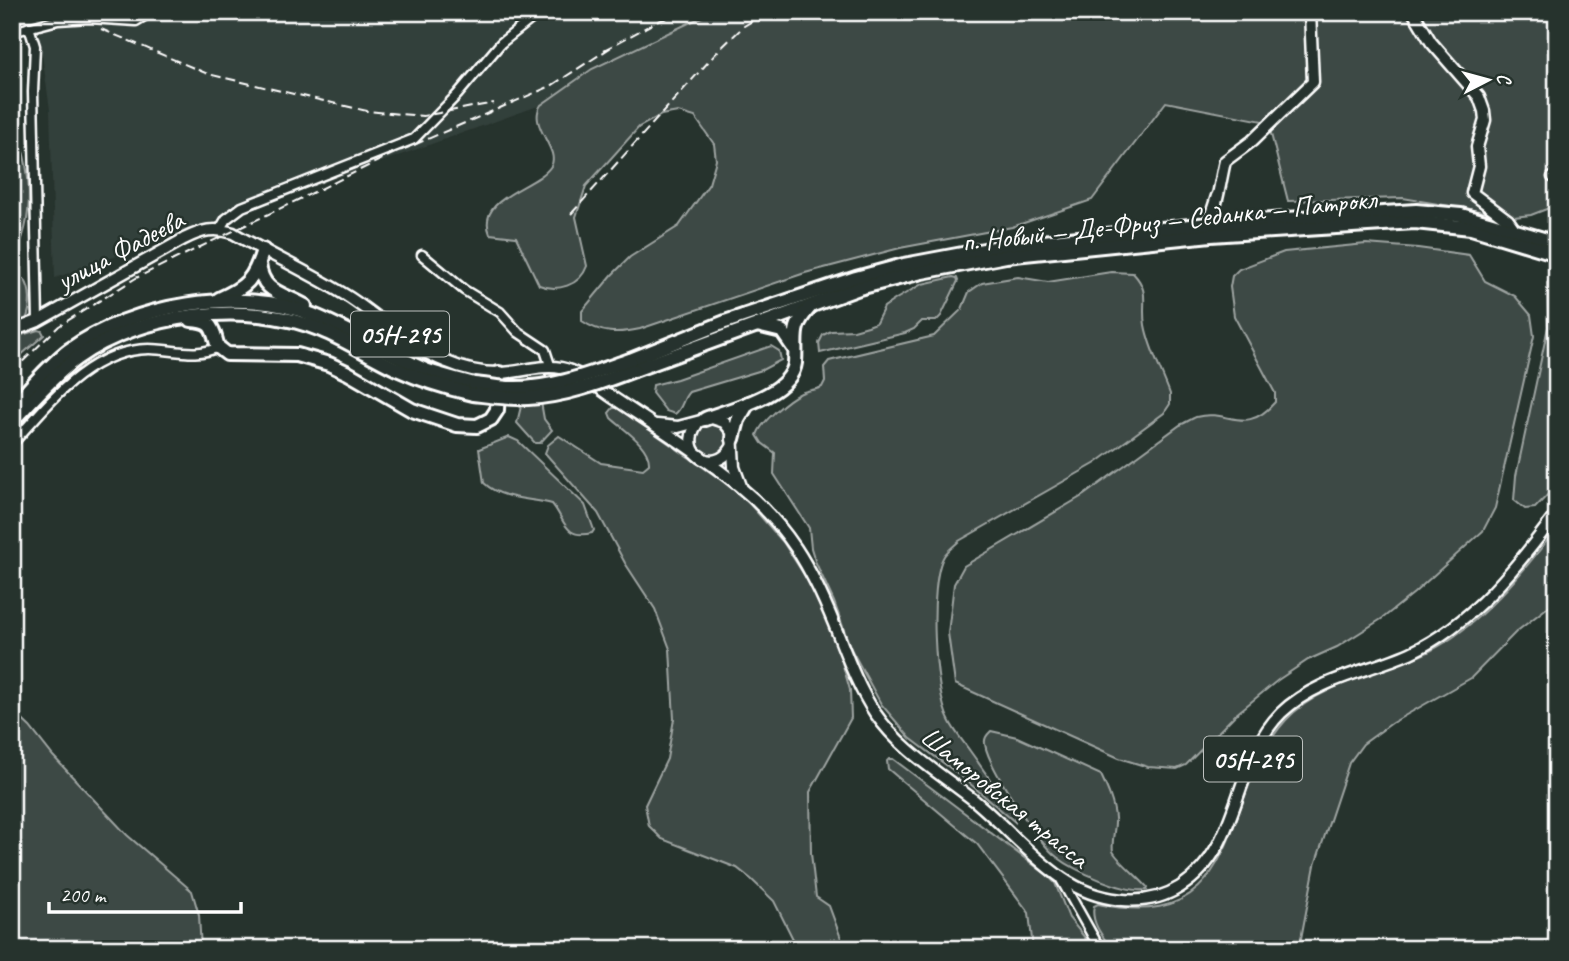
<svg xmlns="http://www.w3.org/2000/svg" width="1569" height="961" viewBox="0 0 1569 961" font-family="Caveat,sans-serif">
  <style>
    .built { fill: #333f3a }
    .green { fill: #3e4944; stroke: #9ea4a2; stroke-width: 2 }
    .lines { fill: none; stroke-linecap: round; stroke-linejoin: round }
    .minor-casing { stroke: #fff; stroke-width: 13 }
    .major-casing { stroke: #fff; stroke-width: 15 }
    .highway-casing { stroke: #fff; stroke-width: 18 }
    .minor { stroke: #26332d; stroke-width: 8 }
    .major { stroke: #26332d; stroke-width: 10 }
    .highway { stroke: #26332d; stroke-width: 12 }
    .rail { stroke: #fff; stroke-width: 2; stroke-dasharray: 10 5; stroke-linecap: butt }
    .highway-bridge-casing { stroke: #fff; stroke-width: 18; stroke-linecap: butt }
    .highway-bridge { stroke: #26332d; stroke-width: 12 }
    .labels { text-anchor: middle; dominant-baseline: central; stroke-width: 5; stroke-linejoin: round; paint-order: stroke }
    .shield { fill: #26332d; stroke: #bec2c0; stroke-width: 2 }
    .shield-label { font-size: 26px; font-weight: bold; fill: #fff }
    .street-label { font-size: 28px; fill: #fff; stroke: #26332d }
  </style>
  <rect width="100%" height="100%" fill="#26332d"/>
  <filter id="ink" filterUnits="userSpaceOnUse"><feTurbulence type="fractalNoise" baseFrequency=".0143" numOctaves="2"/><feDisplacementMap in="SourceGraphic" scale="14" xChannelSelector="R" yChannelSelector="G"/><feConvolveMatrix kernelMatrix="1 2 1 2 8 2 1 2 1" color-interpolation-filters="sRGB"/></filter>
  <g filter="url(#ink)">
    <path class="built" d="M36,12h676l-120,57 -51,36 -486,173 -5,-168z"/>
    <g class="green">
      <path d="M712,12h845v193l-26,10 -17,2 -111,-19 -115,3 -20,-79 -102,-20 -74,98 -80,27 -112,21 -95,25 -165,56c-22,5 -39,5 -58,-8v-10l30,-36 18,-18 49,-31 30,-42 7,-24 -2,-16 -19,-27 -17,-5 -17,3 -22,12 -53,59 -10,31 11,49c-7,20 -30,26 -48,19l-23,-48 -26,-3c-15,-37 47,-46 61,-68 10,-16 -24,-41 -10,-61l51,-36z"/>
      <path d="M12,122c20,42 25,97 0,138z"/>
      <path d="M1366,244l52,4 51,7 16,26 30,15 16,19 3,21 -39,172 -12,23 -69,62 -31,25 -46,29 -29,13 -30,20 -43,35 -49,50 -9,4 -29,-2 -29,-9 -164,-74 -7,-51 6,-49 10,-18 120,-71 96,-70c5,-2 11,-6 16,-8 33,-9 49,20 79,-15v-9l-41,-77 -4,-29 2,-11 7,-7 45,-17z"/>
      <path d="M1111,272l22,1c18,19 8,30 12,52 4,23 17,47 25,69v10l-6,9 -68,50 -137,78c-5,5 -12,10 -15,15 -16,26 -10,137 5,164 5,11 14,21 21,31 16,22 31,44 45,66v5l-53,-45 -52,-39 -29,-34 -30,-55 -17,-47 -19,-41 -4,-13 -2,-20 -35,-54 1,-21 -13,-10 -5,-8c4,-13 31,-36 44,-42 7,-3 15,-3 21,-6l3,-6 -1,-14 5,-6 105,-25 28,-27 7,-17 13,-9 36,-6 30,5z"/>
      <path d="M953,277l4,1 1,3 -17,35 -5,5h-14l-8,8 -9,4 -85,20 -1,-10 4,-8 8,-4 23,-1 14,-4 8,-3 8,-16 12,-8 26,-15z"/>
      <path d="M1555,277h2v208l-22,23 -10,1 -11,-9 2,-24 32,-149 -1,-44z"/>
      <path d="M17,279h7c8,10 7,29 2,41l-14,5v-45z"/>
      <path d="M38,330l4,1 2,4 -32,28v-25z"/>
      <path d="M771,346l8,5 2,9 -19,10 -73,22c-7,7 -6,16 -14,22l-9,-3 -14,-18 1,-8 24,-6z"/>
      <path d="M522,402h19l3,17 8,11 -12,13h-5l-18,-20z"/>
      <path d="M613,408h5l122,85 43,49 31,48 26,65 10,35 1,28 -41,74 1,61 5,44 13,9 16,43h-47l-24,-48 -23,-22 -14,-11 -75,-29 -13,-13 -4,-21 22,-46 7,-40 -4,-70 -15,-40 -30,-46 -27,-50 -53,-60 3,-8 11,-9 42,27 42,6 6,-5c1,-18 -25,-34 -38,-46l-2,-5z"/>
      <circle cx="711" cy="440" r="16"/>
      <path d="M509,437l9,4 67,64 9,25 -2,3c-28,7 -27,-14 -40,-29 -23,-6 -50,-4 -68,-21l-5,-34z"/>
      <path d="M1557,528v72l-41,32 -45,46 -79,45 -29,21 -14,19 -34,102 -16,84h-187c-9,-12 -22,-27 -18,-43l4,-2c151,32 120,-110 188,-184 34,-37 97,-47 142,-68 50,-24 96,-81 129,-124z"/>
      <path d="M12,710l18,17 23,29 74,79 65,56 7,24 2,34h-189z"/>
      <path d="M991,731l26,6 84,38c6,13 13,28 14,43 1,10 -4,23 -2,33 3,8 28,28 35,37l-1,2c-23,3 -72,-19 -90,-33 -18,-13 -69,-91 -72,-113 -1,-6 2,-9 6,-13z"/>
      <path d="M889,759h4l154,116 8,8 14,35 25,31h-61l-4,-36 -52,-69 -89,-75 -1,-8z"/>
    </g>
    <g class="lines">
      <defs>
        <g id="minor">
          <path d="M29,27l6,19 -2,46 5,229"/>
          <path d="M12,32l46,-12 31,-2 47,3 15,-9"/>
          <path d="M1552,177l5,-2"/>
          <path d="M220,229l6,-10 16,-12 172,-68 43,-44 44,-52 39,-31"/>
          <path d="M422,255l42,35 36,22 18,20 27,18 6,18"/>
          <path d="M12,444c37,-41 77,-94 137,-95 23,0 48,9 69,-2"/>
          <path d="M1059,876l41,73"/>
        </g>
        <g id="major">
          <path d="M1413,12l18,30 48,55 5,14 1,9 -8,27 2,19 -7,27 36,27 7,10"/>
          <path d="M1217,196l-9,28c10,-19 12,-42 17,-63l27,-20 61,-59 -3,-70"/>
          <path d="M12,331l26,-10 146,-82c18,-9 30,-12 49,-6 39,23 80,41 117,65 32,21 61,51 97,64 16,7 34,11 52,11 20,0 42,-9 62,-5 20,4 37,20 54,31 42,28 85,55 124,87 48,39 72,81 95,138 12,30 23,62 41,89 25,37 66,61 100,88 30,25 55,55 87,77 33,23 82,32 118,9 62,-39 52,-125 101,-174 35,-34 86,-41 129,-60 62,-29 107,-86 147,-140"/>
          <path d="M697,424c-20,29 17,53 35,23"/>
          <path d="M657,425l21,2 34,-9 12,4 8,10 2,35 7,19"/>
        </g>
        <g id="highway">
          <path d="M259,264c3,29 24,29 46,42"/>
          <path d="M219,299c28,-12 35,-20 44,-49"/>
          <path d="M191,320c23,1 21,9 27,27l9,7 70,1 32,9 19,9 64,37 45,15 20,1 14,-7 6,-9 2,-37"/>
          <path d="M757,325l25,6 11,16"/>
          <path d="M630,360l95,-38 131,-44 48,-13 101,-19 203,-22 208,-13 45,4 96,28"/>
          <path d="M634,370l225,-82 63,-16 84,-16 205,-21 204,-13 56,6 86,26"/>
          <path d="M12,407c18,-19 36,-41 57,-57 62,-45 173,-65 244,-35 40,16 76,40 115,56 15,5 31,9 46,13"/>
          <path d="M705,419c26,-10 86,-24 90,-56 2,-27 -5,-34 15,-56"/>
          <path d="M12,421c21,-21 41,-46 65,-63 64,-46 172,-58 244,-28 27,11 50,27 76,39 24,11 50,19 76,25"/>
          <path d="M733,439l5,-19 10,-17"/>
        </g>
      </defs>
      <use href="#minor" class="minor-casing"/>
      <use href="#major" class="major-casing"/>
      <use href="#highway" class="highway-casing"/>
      <use href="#minor" class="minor"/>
      <use href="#major" class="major"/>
      <use href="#highway" class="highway"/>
      <g class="rail">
        <path d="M101,29l107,45 159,37 56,5 71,-13"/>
        <path d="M604,50l52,-28 27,-10"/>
        <path d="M571,214l148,-164 25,-24 23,-14"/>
        <path d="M12,372l47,-46 77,-48 259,-125 156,-67 62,-40"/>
      </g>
      <defs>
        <g id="highway-bridge">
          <path d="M474,384c13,1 26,4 38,4 41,1 80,-15 118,-28"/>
          <path d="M473,394c18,2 37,5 55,4 37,-2 72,-15 106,-28"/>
        </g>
      </defs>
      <use href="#highway-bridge" class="highway-bridge-casing"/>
      <use href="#highway-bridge" class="highway-bridge"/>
    </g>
  </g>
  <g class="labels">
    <g class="shield">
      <rect x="351" y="311.5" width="98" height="45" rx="5"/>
      <rect x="1204" y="736.5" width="98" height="45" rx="5"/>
    </g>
    <g class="shield-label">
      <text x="400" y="334">05Н-295</text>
      <text x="1253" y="759">05Н-295</text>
    </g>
    <g class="street-label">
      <text transform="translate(1169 220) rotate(-6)">п. Новый — Де-Фриз — Седанка — Патрокл</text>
      <text transform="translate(120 250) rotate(-28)">улица Фадеева</text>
      <text transform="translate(1005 797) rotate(39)">Шаморовская трасса</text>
    </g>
  </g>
  <rect width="1569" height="961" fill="none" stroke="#26332d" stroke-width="42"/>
  <rect x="21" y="21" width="1527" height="919" fill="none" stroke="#fff" stroke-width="2.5" filter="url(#ink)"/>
  <g transform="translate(1488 80) rotate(84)" stroke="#26332d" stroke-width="5" paint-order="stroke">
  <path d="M0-5L12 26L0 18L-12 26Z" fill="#ffffff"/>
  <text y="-10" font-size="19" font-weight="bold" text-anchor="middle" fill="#ffffff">С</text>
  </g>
  <path d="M49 902v10h192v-10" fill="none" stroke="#ffffff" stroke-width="3.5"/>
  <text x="60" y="902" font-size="21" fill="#ffffff" stroke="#26332d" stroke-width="5" paint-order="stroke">200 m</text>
</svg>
